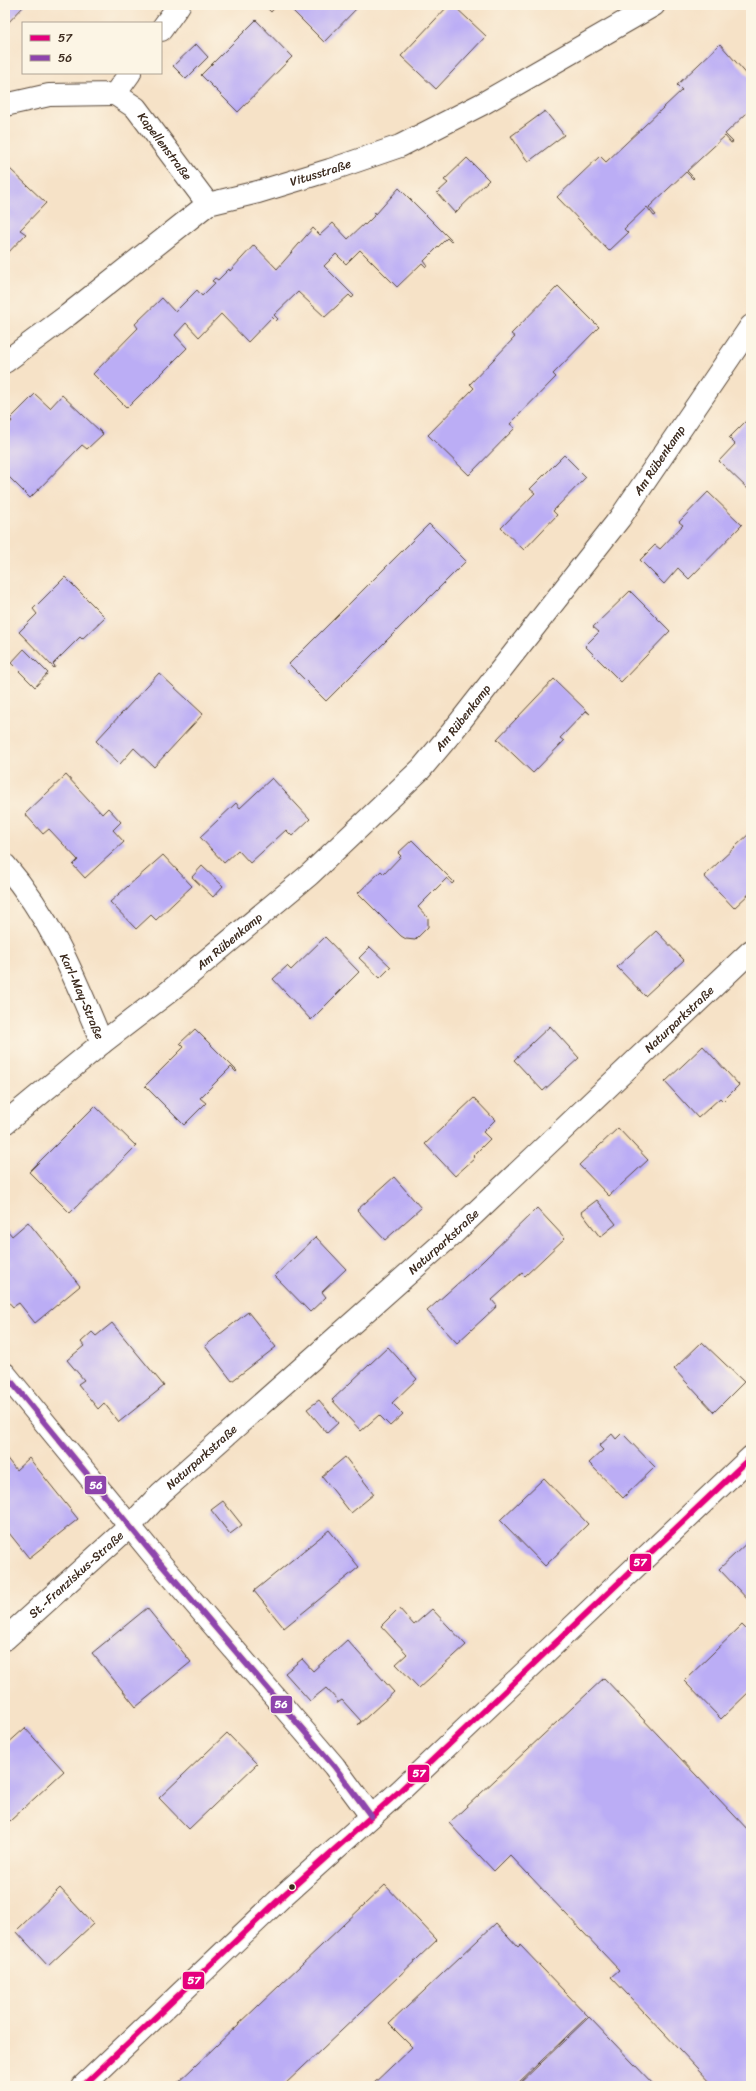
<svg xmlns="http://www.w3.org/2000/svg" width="756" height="2091" viewBox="0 0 756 2091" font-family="Sriracha,sans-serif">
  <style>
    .building { fill: #bbadf5 }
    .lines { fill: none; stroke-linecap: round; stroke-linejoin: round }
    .street-casing { stroke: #574637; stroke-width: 24 }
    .primary-casing { stroke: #574637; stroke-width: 24 }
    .street { stroke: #fff; stroke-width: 22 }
    .primary { stroke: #fff; stroke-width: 22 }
    .bus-1-casing { stroke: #fcf5e5; stroke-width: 9 }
    .bus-2-casing { stroke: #fcf5e5; stroke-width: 9 }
    .bus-1 { stroke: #e5007d; stroke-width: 6 }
    .bus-2 { stroke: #8e44ad; stroke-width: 6 }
    .bus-dot { fill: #3b2a1e; stroke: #fcf5e5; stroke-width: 1.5 }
    .labels { text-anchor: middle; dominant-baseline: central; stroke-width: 3; stroke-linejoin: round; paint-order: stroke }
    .street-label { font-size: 12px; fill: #3b2a1e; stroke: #fcf5e5 }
    .line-badge { stroke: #fcf5e5; stroke-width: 1.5 }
    .badge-label { font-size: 11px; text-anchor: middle; font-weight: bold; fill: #fff }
  </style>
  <rect width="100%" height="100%" fill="#fcf5e5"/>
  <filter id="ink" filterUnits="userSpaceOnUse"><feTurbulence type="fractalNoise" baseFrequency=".025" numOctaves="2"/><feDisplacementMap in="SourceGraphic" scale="8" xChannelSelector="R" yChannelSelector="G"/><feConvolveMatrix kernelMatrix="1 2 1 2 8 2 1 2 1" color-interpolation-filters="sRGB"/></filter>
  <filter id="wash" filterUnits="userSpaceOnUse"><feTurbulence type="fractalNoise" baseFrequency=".012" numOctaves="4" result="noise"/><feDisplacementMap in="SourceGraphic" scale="16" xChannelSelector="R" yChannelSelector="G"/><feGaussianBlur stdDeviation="0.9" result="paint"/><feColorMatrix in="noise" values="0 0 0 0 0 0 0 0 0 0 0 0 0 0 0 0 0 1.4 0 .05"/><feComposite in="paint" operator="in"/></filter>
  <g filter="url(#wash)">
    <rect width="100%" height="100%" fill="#f6e2c7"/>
    <g id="blocks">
      <g class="building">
        <path d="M5,5h20l-20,21z"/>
        <path d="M264,5h13l-6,7z"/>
        <path d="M287,5h73l-36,37z"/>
        <path d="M449,5h4l33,31 -50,53 -35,-33z"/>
        <path d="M256,20l36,37 -54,55 -37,-37z"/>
        <path d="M196,44l12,13 -22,22 -13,-13z"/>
        <path d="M720,44l31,35v36l-3,-3 -23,22 8,8 -2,1 -6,-7 -38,35 7,7 -1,1 -7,-7 -37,35 7,8 -2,1 -7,-9 -23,22 4,4 -19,18 -52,-54 43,-41 6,6 76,-72 -5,-5z"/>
        <path d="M545,111l19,24 -36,27 -17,-26z"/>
        <path d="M467,158l22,22 -34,33 -18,-20 11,-10 -4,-3z"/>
        <path d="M10,169l36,34 -26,27 6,4 -21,22v-82z"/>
        <path d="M399,188l53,53 -1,1 -4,-4 -23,23 3,4 -1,2 -4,-4 -25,24 -37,-37 -14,14 -10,-10 -12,12 30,30 -2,2 -3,-3 -24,22 -27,-25 -24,23 4,4 -2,2 -4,-4 -24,25 -27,-28 -22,23 -13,-14 -11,12 12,13 -60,60 -34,-34 45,-46 -3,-4 27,-26 13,14 22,-22 5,6 13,-13 -3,-2 3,-3 3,2 11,-11 1,2 24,-26 23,24 36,-41 7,7 13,-12 15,16 16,-15 1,1 9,-9 -1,-2 2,-2 1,2z"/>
        <path d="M558,286l41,41 -46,47 3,3 -46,47 5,4 -46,47 -41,-40 46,-47 -4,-4 45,-47 -4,-3z"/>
        <path d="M35,394l15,14 12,-13 41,39 -16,15 -5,-4 -52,53 -25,-25v-44l7,-8 -2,-2z"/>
        <path d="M751,416v76l-32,-31 16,-17 -6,-6z"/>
        <path d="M564,455l22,22 -33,34 4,4 -33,35 -23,-22 34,-35 -5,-4z"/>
        <path d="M708,492l34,33 -53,54 -11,-11 -14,16 -24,-24 15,-15 5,4 23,-24 -4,-3z"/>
        <path d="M429,524l37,37 -140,140 -37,-37z"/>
        <path d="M65,577l40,40 -23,22 -2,-2 -27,27 2,2 -1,2 -35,-36 18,-18 -4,-5z"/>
        <path d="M630,591l40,40 -49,51 -36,-36 14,-14 -6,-5z"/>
        <path d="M24,649l24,24 -13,14 -24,-24z"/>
        <path d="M159,673l44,41 -49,53 -20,-19 -14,16 -24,-23z"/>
        <path d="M554,679l36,35 -4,-3 -26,27 4,3 -31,32 -36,-34z"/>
        <path d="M66,775l36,39 6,-6 13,14 -8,8 11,12 -39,36 -12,-13 5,-5 -29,-31 -6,5 -18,-20z"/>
        <path d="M272,778l38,41 -18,17 -6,-6 -36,33 -12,-13 -14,13 -24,-26 36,-34 4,5z"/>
        <path d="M751,832v60l-17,16 -30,-32z"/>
        <path d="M412,840l42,42 -2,2 -5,-6 -29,29 10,11v9l-13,13 -9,-1 -5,-3 -43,-43 23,-22 3,3 17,-18 -3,-3z"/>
        <path d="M163,855l29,31 -36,34 -5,-5 -15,14 -26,-27z"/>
        <path d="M202,866l21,20 -10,11 -21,-20z"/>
        <path d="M656,931l28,29 -39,36 -28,-29z"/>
        <path d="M325,937l34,35 -48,48 -38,-41 14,-13 4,4z"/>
        <path d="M370,947l21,20 -11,11 -21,-20z"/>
        <path d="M550,1026l29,32 -36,33 -29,-31z"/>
        <path d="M195,1029l42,42 -1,1 -5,-5 -31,31 6,5 -22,22 -39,-39 39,-39 -4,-4z"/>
        <path d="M703,1046l36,39 -16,16 -3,-3 -22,20 -33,-36z"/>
        <path d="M474,1098l21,22 -12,12 7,7 -17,17 2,2 -20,18 -30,-32z"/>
        <path d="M95,1106l41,40 -66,67 -41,-41z"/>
        <path d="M618,1128l30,32 -39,36 -30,-31z"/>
        <path d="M394,1177l27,31 -36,32 -28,-30z"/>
        <path d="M597,1200l19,24 -16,13 -19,-25z"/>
        <path d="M537,1208l28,30 -40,38 -3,-3 -30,27 5,6 -40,37 -30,-32 56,-50z"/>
        <path d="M28,1222l52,64 -45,37 -16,-20 -6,4 -8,-9v-64l3,-3 4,5z"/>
        <path d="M316,1237l30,32 -24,23 4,5 -16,15 -35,-36z"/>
        <path d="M248,1312l28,35 -44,34 -27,-35z"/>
        <path d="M112,1323l52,63 -45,36 -15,-19 -6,6 -20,-25 6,-4 -17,-20 17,-14 -3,-4 11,-10 4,4z"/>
        <path d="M702,1342l42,40 -30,30 -40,-43z"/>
        <path d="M388,1347l29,32 -25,24 11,11 -13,12 -11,-11 -18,16 -29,-31z"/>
        <path d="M319,1400l19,23 -11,10 -20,-24z"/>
        <path d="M622,1433l33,34 -32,31 -34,-35 14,-13 -4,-4 13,-12 4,5z"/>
        <path d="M5,1456l11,14 13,-12 49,61 -49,39 -24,-30z"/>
        <path d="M345,1457l29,37 -23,19 -29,-37z"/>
        <path d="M544,1478l44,46 -43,42 -45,-46z"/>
        <path d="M223,1501l19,24 -12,9 -19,-24z"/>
        <path d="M329,1530l30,37 -75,61 -30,-37z"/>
        <path d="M751,1539v64l-32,-34z"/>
        <path d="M147,1608l44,54 -55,45 -44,-54z"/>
        <path d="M399,1608l15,17 18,-16 34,36 -47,43 -23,-24 11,-10 -26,-28z"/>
        <path d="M742,1625l9,9v56l-30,29 -37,-38z"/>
        <path d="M347,1640l47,52 -36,33 3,-4 -19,-21 -6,4 2,-3 -12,-13 -16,13 -25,-28 17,-14 11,12z"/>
        <path d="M604,1678l147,155v253h-37l-103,-109 8,-7 -109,-115 -16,16 -45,-48z"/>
        <path d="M25,1728l39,43 -54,50 -5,-5v-70z"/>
        <path d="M227,1733l30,31 -68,65 -30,-31z"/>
        <path d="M385,1885l52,55 -154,146h-109z"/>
        <path d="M60,1888l33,36 -45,42 -32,-35z"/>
        <path d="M496,1923l22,24 2,-2 68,71 -73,70h-144l41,-39 -23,-23z"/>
        <path d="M589,2017l66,69h-138z"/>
      </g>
    </g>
  </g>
  <g filter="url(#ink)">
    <use href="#blocks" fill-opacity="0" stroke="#574637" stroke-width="1"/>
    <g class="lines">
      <defs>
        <g id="street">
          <path d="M161,30l18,-25"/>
          <path id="s1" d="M115,94l21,14 72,96"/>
          <path d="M5,105l44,-10 66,-1 15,-21"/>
          <path id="s2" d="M5,362l63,-47 140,-111 50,-12 72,-22 70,-24 82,-42 172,-99"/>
          <path id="s3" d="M5,865c47,54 70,113 97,178l-97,80"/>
          <path id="s4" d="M102,1043l64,-49 143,-119 112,-106 31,-37 168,-214 131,-192"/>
          <path d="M5,1374l150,183 179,209 37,50"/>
          <path id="s5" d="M5,1639l125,-113 31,-33 293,-260 297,-282"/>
        </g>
        <path id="primary" d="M83,2086l202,-192 116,-104 350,-333"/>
      </defs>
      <use href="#street" class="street-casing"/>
      <use href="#primary" class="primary-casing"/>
      <use href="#street" class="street"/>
      <use href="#primary" class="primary"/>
      <defs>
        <path id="bus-1" d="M83,2086l202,-192 116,-104 350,-333"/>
        <path id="bus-2" d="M5,1374l150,183 179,209 37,50"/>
      </defs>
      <use href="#bus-1" class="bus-1-casing"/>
      <use href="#bus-2" class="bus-2-casing"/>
      <use href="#bus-1" class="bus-1"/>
      <use href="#bus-2" class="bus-2"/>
    </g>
  </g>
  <circle class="bus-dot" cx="292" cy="1887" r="3.5"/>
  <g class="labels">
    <g class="street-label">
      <text stroke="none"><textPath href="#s1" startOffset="73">Kapellenstraße</textPath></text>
      <text stroke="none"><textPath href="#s2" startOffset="374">Vitusstraße</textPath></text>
      <text stroke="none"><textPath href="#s4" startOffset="811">Am Rübenkamp</textPath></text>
      <text stroke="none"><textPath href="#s4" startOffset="487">Am Rübenkamp</textPath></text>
      <text stroke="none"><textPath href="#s4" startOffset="163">Am Rübenkamp</textPath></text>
      <text stroke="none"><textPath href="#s3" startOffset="153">Karl-May-Straße</textPath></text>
      <text stroke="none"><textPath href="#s5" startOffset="916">Naturparkstraße</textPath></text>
      <text stroke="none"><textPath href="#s5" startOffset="592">Naturparkstraße</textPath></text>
      <text stroke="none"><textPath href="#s5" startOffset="268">Naturparkstraße</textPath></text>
      <text stroke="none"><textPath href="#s5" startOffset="96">St.-Franziskus-Straße</textPath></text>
    </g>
  </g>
  <g class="line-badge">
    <rect x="84" y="1475" width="23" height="20" rx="4" fill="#8e44ad"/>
    <rect x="629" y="1553" width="23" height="19" rx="4" fill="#e5007d"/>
    <rect x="270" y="1695" width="23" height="19" rx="4" fill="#8e44ad"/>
    <rect x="407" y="1764" width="23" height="19" rx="4" fill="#e5007d"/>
    <rect x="182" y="1971" width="23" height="19" rx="4" fill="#e5007d"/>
  </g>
  <g class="badge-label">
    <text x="96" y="1489">56</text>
    <text x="640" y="1566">57</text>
    <text x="281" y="1708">56</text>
    <text x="419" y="1777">57</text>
    <text x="194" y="1984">57</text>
  </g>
  <rect width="756" height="2091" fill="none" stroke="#fcf5e5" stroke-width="20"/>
  <rect x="22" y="22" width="140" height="52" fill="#fcf5e5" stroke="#afa495"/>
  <rect x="30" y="35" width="20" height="6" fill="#e5007d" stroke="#afa495"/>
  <text x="58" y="42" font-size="12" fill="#3b2a1e">57</text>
  <rect x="30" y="55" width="20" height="6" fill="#8e44ad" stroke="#afa495"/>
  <text x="58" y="62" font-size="12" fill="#3b2a1e">56</text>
</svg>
